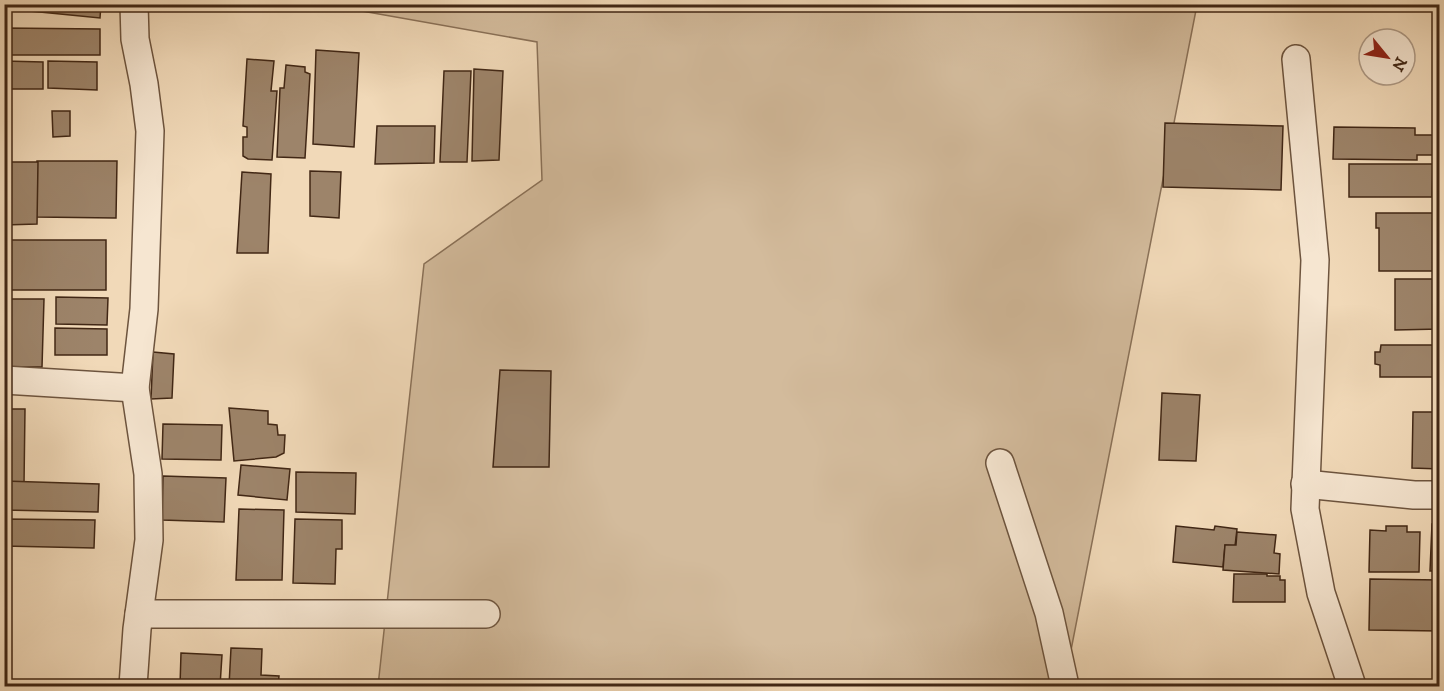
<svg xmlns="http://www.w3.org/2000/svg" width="1444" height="691" viewBox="0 0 1444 691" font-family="'IM FELL DW Pica',serif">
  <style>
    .green { fill: #d3bb9c; stroke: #8a7158; stroke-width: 1.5 }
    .building { fill: #9d846a; stroke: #412715; stroke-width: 1.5 }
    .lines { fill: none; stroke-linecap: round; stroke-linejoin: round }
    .minor-casing { stroke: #6d543e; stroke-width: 30 }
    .minor { stroke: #f6e6d1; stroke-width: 27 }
  </style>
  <rect width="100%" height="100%" fill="#f1d9b8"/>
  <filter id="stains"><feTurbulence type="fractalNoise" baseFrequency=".00333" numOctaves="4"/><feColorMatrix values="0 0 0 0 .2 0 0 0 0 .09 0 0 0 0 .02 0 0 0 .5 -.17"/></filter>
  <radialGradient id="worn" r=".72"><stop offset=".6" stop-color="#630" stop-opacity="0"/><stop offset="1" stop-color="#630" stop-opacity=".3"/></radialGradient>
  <path class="green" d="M328,5h869l-133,681h-686l46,-422 118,-84 -5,-138z"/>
  <g class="building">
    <path d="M20,4h81l-1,14 -80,-8z"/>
    <path d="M4,28l96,1v26h-96z"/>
    <path d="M316,50l43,3 -5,94 -41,-3z"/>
    <path d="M247,59l27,2 -3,30h6l-5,69 -24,-1 -5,-3v-19h4v-10l-4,-1z"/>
    <path d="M4,61l39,1v27h-39z"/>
    <path d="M48,61l49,1v28l-49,-2z"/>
    <path d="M286,65l19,2v5l5,2 -5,84 -28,-1 3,-69h4z"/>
    <path d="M474,69l29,2 -4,89 -27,1z"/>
    <path d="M444,71h27l-4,91h-27z"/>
    <path d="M52,111h18v25l-17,1z"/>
    <path d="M1165,123l118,3 -2,64 -118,-3z"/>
    <path d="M377,126h58l-1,37 -59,1z"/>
    <path d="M1334,127l81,1v7h19v20h-17v5l-84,-1z"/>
    <rect x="1435" y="133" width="5" height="28"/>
    <path d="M37,161h80l-1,57 -80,-1z"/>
    <path d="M4,162h34l-1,62 -33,1z"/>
    <path d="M1436,163h4v34h-5z"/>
    <path d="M1349,164h84l-1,33h-83z"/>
    <path d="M310,171l31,1 -2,46 -29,-2z"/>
    <path d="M242,172l29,2 -3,79h-31z"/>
    <path d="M1376,213h64v58h-61v-43h-3z"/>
    <rect x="4" y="240" width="102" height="50"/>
    <path d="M1395,279h45v50l-45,1z"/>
    <path d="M56,297l52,1 -1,27 -51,-1z"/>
    <path d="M4,299h40l-2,68h-38z"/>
    <path d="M55,328l52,1v26h-52z"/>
    <path d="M1381,345h59v32h-60v-12l-5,-1v-12h5z"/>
    <path d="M153,352l21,2 -2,44 -21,1z"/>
    <path d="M500,370l51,1 -2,96h-56z"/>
    <path d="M1162,393l38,2 -4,66 -37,-1z"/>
    <path d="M229,408l39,3v13l9,1 1,10h7l-1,18 -8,4 -42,4z"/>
    <path d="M4,409h21l-1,76h-20z"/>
    <path d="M1413,412h27v57l-28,-1z"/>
    <path d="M163,424l59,1 -1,35 -59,-1z"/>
    <path d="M241,465l49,4 -3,31 -49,-5z"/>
    <path d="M296,472l60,1 -1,41 -59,-2z"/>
    <path d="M163,476l63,2 -2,44 -62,-2z"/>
    <path d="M4,481l95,3 -1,28 -94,-2z"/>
    <path d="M239,509l45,1 -2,70h-46z"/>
    <path d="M4,519l91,1 -1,28 -90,-2z"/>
    <path d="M295,519l47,1v29h-6l-1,35 -42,-1z"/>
    <path d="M1432,524h8v47h-10z"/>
    <path d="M1176,526l38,4 1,-4 22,3 -2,17 -10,-1 -2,22 -50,-5z"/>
    <path d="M1386,526h21v6h13l-1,40h-50l1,-42 16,1z"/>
    <path d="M1237,532l39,3 -2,18 6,1 -1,20 -56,-4 2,-25h11z"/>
    <path d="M1234,574h33v2h13v4h5v22h-52z"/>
    <path d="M1370,579l70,1v51l-71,-1z"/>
    <path d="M231,648l31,1 -1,26 18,1 -1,10h-49z"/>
    <path d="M181,653l41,2 -2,31h-40z"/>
  </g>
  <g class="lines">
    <defs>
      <g id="minor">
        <path d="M1296,59l19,201 -10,249 16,84 31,93"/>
        <path d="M4,380l131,8"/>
        <path d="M1000,463l49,150 16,73"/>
        <path d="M1305,484l109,11h26"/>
        <path d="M139,614h347"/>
        <path d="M133,686l4,-57 12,-89 -1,-66 -13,-86 9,-79 6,-178 -6,-47 -9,-45 -1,-35"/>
      </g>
    </defs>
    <use href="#minor" class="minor-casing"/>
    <use href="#minor" class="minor"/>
  </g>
  <rect width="1444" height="691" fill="none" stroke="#f1d9b8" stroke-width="24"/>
  <rect x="6" y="6" width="1432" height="679" fill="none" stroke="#412715" stroke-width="3"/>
  <rect x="12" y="12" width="1420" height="667" fill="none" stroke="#412715" stroke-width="1.5"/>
  <g transform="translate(1387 57) rotate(120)"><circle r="28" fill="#f6e6d1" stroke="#ae9a86" stroke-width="1.5"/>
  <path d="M0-4.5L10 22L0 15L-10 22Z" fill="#8f2418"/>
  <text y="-9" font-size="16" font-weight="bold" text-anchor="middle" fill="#412715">N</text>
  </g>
  <rect width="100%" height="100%" filter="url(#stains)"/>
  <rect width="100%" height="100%" fill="url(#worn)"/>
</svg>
